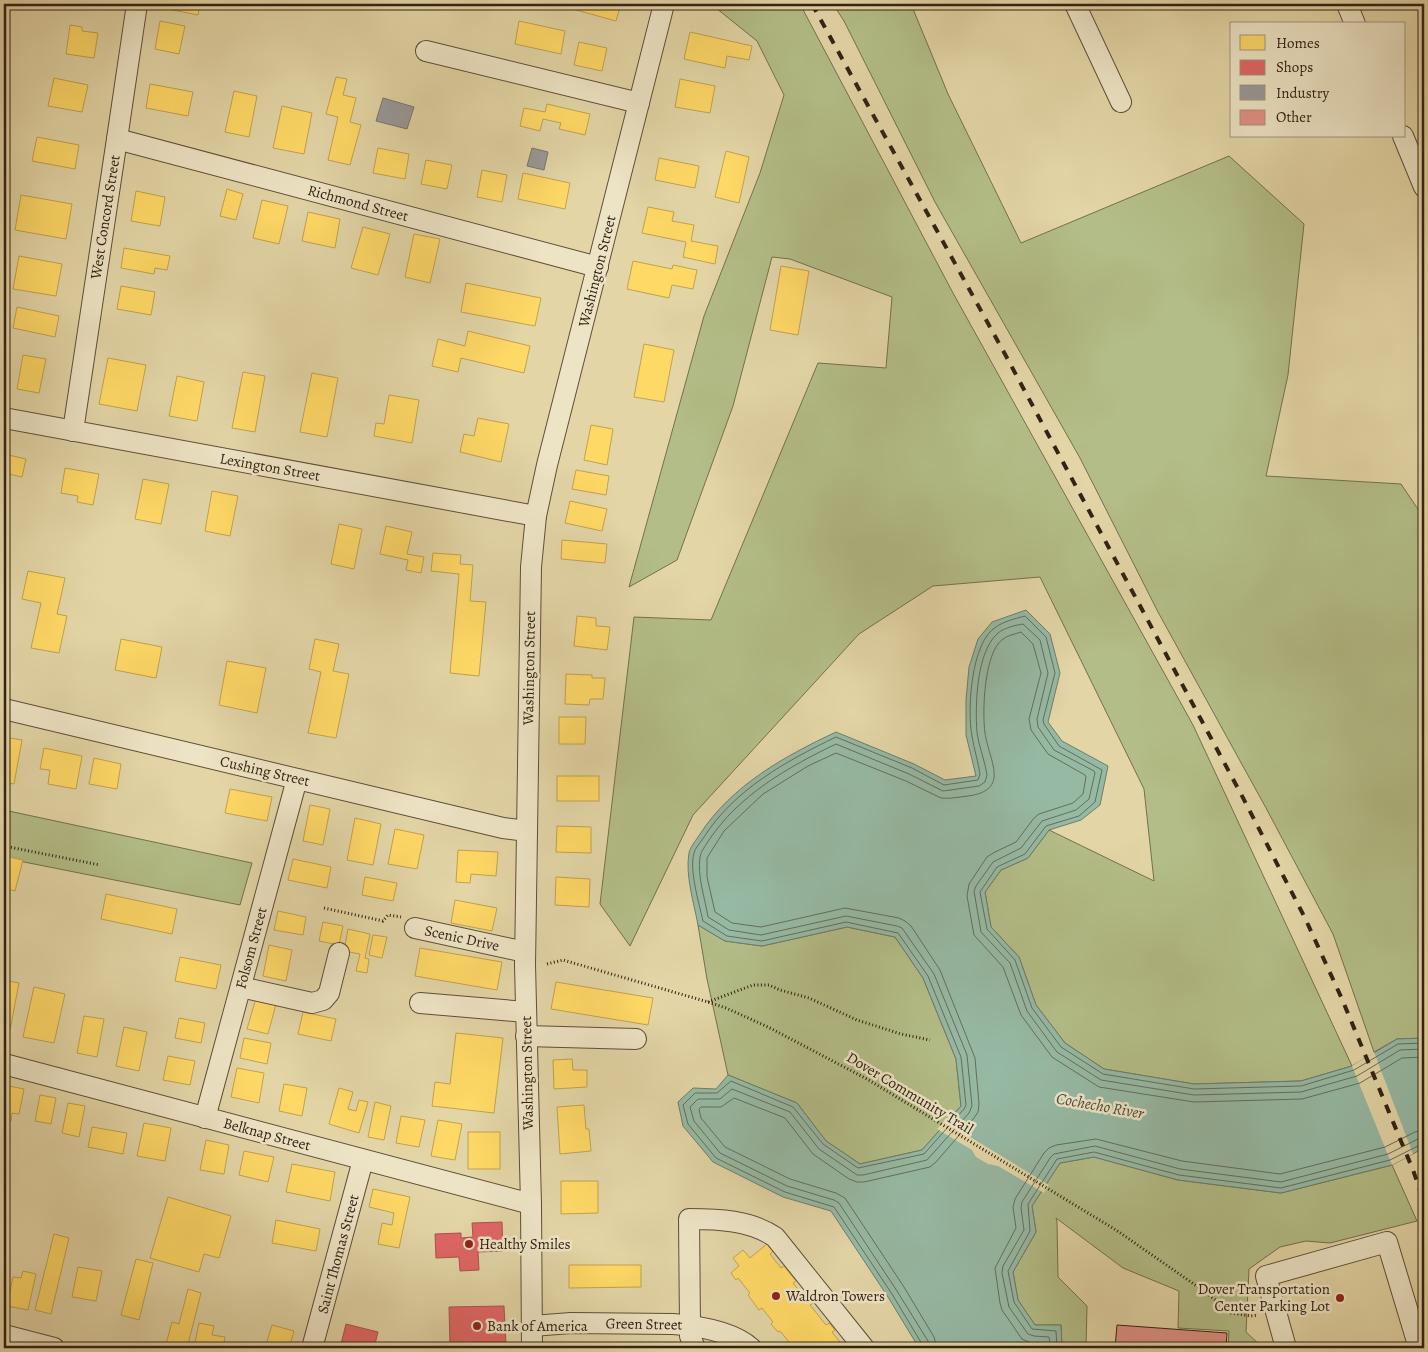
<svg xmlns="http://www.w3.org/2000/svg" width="1428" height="1352" viewBox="0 0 1428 1352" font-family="Alegreya,serif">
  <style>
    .green { fill: #b3bd87; stroke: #73704e }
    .water { fill: #96b9a4; stroke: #6e7d6a }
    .pier { fill: #e3d5a6 }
    .homes { fill: #ffd966; stroke: #c2a24d }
    .shops { fill: #e06666; stroke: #ac524d }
    .industry { fill: #999; stroke: #7a7571 }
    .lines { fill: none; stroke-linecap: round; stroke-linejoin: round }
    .shore { stroke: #646e5c; stroke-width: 1 }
    .building { fill: #e09285; stroke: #332214 }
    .minor-casing { stroke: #5f4f38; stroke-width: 22 }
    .path { stroke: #332214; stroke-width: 3; stroke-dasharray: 1 2.5; stroke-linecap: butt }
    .minor { stroke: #ede4c5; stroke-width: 20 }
    .rail { stroke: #332214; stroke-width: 4; stroke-dasharray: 9 9; stroke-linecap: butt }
    .poi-dot { fill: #8f2418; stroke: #ede4c5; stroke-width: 2 }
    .labels { text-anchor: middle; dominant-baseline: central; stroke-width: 5; stroke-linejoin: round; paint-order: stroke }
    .street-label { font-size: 15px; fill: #332214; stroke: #ede4c5 }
    .poi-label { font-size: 15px; fill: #332214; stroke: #ede4c5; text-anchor: start }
    .water-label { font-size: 16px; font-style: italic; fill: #4c4838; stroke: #ede4c5 }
  </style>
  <rect width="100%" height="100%" fill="#e3d5a6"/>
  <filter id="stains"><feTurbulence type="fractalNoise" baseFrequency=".004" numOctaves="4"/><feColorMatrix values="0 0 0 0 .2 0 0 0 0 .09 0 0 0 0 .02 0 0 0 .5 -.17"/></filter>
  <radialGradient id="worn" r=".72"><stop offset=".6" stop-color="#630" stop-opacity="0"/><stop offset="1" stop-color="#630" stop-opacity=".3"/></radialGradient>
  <g class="green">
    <path d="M711,4h89l153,289 240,432 159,341 -51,15 -107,3 -90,-15 -39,-26 -29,-38 -17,-48 -28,-30 -6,-35 16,-22 27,-12 21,-28 105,51 -10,-92 -104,-212 -107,9 -74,48 -166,181 -63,131 -30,-42 34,-287 77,3 107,-257 68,5 6,-71 -102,-38 -18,-2 -39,149 -56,154 -48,27 75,-271 56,-143 24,-78 -27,-54z"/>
    <path d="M833,4h78l37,90 73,149 208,-87 75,68 -16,151 -22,101 135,8 23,34v520l-27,1 -23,13 -41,-118 -67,-126 -108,-196 -78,-154 -145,-256 -91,-181z"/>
    <path d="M4,810l248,53 -12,42 -236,-47z"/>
    <path d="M698,925l27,16 37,5 85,-19 48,10 28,41 33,81 5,47 -39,44 -62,14 -34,-23 -29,-38 -69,-28 -21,-96z"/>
    <path d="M1094,1157l84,23 103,13 111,-28 25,56 -87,22 -24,-2 -26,6 -31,22 -3,63 17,16h-35l1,-17 -51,-3 1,-37 -56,-23 -67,-50 1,4 1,55 29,29 -1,42h-24l-1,-23h-26l-17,-25 -5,-28 23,-40 -4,-26 28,-43z"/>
  </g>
  <path class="water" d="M1026,610l24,24 10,39 -12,49 14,19 46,25 -8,39 -19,15 -32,10 -21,28 -27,12 -16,22 6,35 28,30 17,48 29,38 39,26 90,15 107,-3 51,-15 45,-27 27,-1v110l-32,17 -111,28 -103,-13 -84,-23 -34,6 -28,43 4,26 -23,40 5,28 17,25h26l1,23h-143l-31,-51 -57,-86 -48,-14 -70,-35 -30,-36 -5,-24 15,-14 23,1 12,-14 69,28 29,38 34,23 62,-14 39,-44 -5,-47 -33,-81 -28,-41 -48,-10 -85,19 -37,-5 -27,-16c-4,-22 -13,-50 -9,-72 1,-6 8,-14 11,-19 32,-49 85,-78 136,-102l78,32 31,16 31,-4 -10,-41v-35l3,-33 9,-28 14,-17z"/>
  <g class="pier">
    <path d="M1374,1052l39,102 -21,11 -40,-99z"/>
    <path d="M944,1121l105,64 -5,8 -46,-27 -10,-2 -12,-7 -4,-7 -35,-21z"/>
  </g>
  <g class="homes">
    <path d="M73,4h28l-1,5z"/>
    <path d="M169,4h31l-2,11 -30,-6z"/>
    <path d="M571,4h50l-5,17 -47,-13z"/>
    <path d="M160,21l25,5 -6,28 -24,-5z"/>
    <path d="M519,21l46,10 -4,23 -46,-10z"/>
    <path d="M70,25l12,2v4l16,2 -4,25 -28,-4z"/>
    <path d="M690,32l62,14 -3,14 -22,-4 -2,12 -41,-9z"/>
    <path d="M579,42l28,6 -5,23 -28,-6z"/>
    <path d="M336,77l11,2 -4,16 13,3 -6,24 11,3 -11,40 -22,-5 10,-43 -12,-3z"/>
    <path d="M54,78l34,7 -6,27 -34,-6z"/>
    <path d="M680,79l35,7 -5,27 -35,-6z"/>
    <path d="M150,84l43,8 -5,24 -42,-8z"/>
    <path d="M234,91l23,5 -8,41 -24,-5z"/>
    <path d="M547,104l43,10 -5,21 -26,-6 2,-6 -18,-4 -3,12 -20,-5 4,-18 21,4z"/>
    <path d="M282,106l30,7 -8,41 -31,-6z"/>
    <path d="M37,137l42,8 -4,24 -43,-8z"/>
    <path d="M378,148l31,6 -4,25 -32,-6z"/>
    <path d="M726,151l23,6 -10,46 -24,-6z"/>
    <path d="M659,158l40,8 -4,22 -40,-8z"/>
    <path d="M426,160l26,5 -5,24 -26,-5z"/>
    <path d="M482,170l25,5 -5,27 -25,-5z"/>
    <path d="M523,173l47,10 -5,26 -47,-10z"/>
    <path d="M227,189l16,5 -7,26 -16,-4z"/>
    <path d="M136,191l29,6 -5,29 -29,-5z"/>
    <path d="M21,195l51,9 -6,35 -51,-9z"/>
    <path d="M262,200l26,6 -9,38 -26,-6z"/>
    <path d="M648,207l26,5 -2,9 22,4 -3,16 27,5 -3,18 -32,-7 3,-15 -44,-9z"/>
    <path d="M308,212l32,7 -5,29 -33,-7z"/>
    <path d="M363,227l27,7 -12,41 -27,-7z"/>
    <path d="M414,234l26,5 -10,44 -25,-6z"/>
    <path d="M124,248l46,8 -3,14 -12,-2 -1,6 -33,-6z"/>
    <path d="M19,256l43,8 -6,32 -43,-7z"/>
    <path d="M633,261l39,8 1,-4 24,5 -4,19 -21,-4 -3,13 -42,-9z"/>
    <path d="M781,266l28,5 -11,64 -28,-5z"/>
    <path d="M466,283l75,15 -6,28 -74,-14z"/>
    <path d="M121,286l34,6 -4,23 -34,-6z"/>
    <path d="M17,307l42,9 -4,21 -42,-9z"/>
    <path d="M468,331l62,15 -6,27 -63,-15 -3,14 -26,-6 6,-27 27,7z"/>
    <path d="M644,344l30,6 -10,52 -30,-5z"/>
    <path d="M23,355l23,4 -7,34 -22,-4z"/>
    <path d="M108,358l38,7 -9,46 -38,-7z"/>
    <path d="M243,372l22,4 -10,56 -23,-4z"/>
    <path d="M312,373l26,5 -11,59 -27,-5z"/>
    <path d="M177,376l27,6 -7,39 -28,-5z"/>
    <path d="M389,395l30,5 -7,43 -38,-7 2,-13 8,1z"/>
    <path d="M478,418l31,6 -8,38 -41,-10 4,-18 10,2z"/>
    <path d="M591,425l22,4 -6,36 -23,-5z"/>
    <path d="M4,454l22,5 -4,18 -18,-4z"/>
    <path d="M65,468l34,6 -6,31 -16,-3 1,-6 -17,-3z"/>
    <path d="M576,470l33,6 -3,19 -34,-6z"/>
    <path d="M143,479l26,5 -8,40 -26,-5z"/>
    <path d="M212,491l26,5 -8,40 -25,-5z"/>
    <path d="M570,501l37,8 -5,22 -37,-8z"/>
    <path d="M339,524l23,5 -8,40 -23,-5z"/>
    <path d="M386,526l26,6 -5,22 17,3 -3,16 -15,-3 2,-10 -28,-6z"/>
    <path d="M562,540l45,4 -2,19 -44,-4z"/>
    <path d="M433,553l28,2 -1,9 13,1 -3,36 16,1 -7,74 -29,-3 9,-99 -28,-3z"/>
    <path d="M28,571l37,7 -8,36 10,2 -8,37 -28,-5 10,-45 -19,-4z"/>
    <path d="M577,616l19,2v8l14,1 -3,23 -33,-4z"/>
    <path d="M121,639l41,8 -6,31 -41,-8z"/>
    <path d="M315,639l24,5 -6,27 16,3 -13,64 -28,-5 13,-61 -12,-3z"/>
    <path d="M227,661l39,7 -9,45 -38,-8z"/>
    <path d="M566,674l26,1v3h13l-2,21h-13l-1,6 -24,-1z"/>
    <path d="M559,717h27l-1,27h-26z"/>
    <path d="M4,737l18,3 -8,44 -10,-2z"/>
    <path d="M44,748l38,8 -6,33 -28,-5 2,-14 -10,-1z"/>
    <path d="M94,758l27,6 -4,25 -28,-5z"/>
    <rect x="557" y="776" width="42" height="25"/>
    <path d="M230,789l42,8 -5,24 -42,-8z"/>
    <path d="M310,805l20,4 -7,36 -20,-4z"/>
    <path d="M355,818l26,6 -8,41 -26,-5z"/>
    <path d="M557,826l34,1v26l-35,-1z"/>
    <path d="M395,829l29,6 -7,34 -29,-5z"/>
    <path d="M458,850l40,2 -2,24 -25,-2 -1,9 -14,-1z"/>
    <path d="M4,856l19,4 -8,31 -11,-3z"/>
    <path d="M293,859l38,8 -4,21 -39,-8z"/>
    <path d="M365,877l32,6 -4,18 -31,-6z"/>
    <path d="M556,877l34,2 -1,28 -34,-2z"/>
    <path d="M106,894l71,15 -5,25 -71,-15z"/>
    <path d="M455,900l42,8 -5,23 -41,-8z"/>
    <path d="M278,911l28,6 -3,18 -29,-5z"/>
    <path d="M323,922l20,4 -4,19 -20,-4z"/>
    <path d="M348,929l22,5 -5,24 4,1 -2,14 -11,-2 4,-17 -16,-3z"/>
    <path d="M373,935l14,2 -5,21 -13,-3z"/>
    <path d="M269,945l23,5 -6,31 -23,-5z"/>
    <path d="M420,948l82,14 -5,28 -82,-14z"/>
    <path d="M180,957l41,8 -5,24 -41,-8z"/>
    <path d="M4,980l15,3 -9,47 -6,-1z"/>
    <path d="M556,982l97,16 -5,27 -97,-16z"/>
    <path d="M34,987l31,7 -11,49 -31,-6z"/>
    <path d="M256,998l20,6 -8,30 -21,-5z"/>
    <path d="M303,1012l33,7 -5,22 -33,-7z"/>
    <path d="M84,1016l20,3 -7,38 -20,-4z"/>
    <path d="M179,1018l26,5 -4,20 -26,-5z"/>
    <path d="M124,1027l23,5 -8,39 -23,-5z"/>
    <path d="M456,1033l47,5 -9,75 -62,-7 3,-24 15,2z"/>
    <path d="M244,1038l27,5 -4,21 -27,-6z"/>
    <path d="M168,1056l27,5 -5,24 -27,-5z"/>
    <path d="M572,1059l1,11h14v17l-33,2 -1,-29z"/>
    <path d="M237,1068l27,5 -5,30 -28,-6z"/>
    <path d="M284,1084l23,4 -5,28 -23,-5z"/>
    <path d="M4,1085l20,4 -5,25 -7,-1 -1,8 -7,-1z"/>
    <path d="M339,1088l14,4 -5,17 8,2 3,-11 9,2 -9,31 -30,-9z"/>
    <path d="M40,1095l16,3 -5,26 -16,-3z"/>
    <path d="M375,1102l16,4 -7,34 -16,-3z"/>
    <path d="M68,1103l17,3 -6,31 -17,-4z"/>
    <path d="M584,1105l2,24h3l2,22 -31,3 -3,-47z"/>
    <path d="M401,1116l24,4 -6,27 -23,-4z"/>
    <path d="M438,1120l24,4 -7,36 -24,-4z"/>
    <path d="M144,1123l27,5 -6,33 -28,-5z"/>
    <path d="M92,1127l35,6 -4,21 -35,-7z"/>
    <rect x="468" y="1132" width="32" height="37"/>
    <path d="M206,1140l23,5 -5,29 -24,-4z"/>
    <path d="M244,1151l30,6 -6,25 -29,-7z"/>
    <path d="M292,1164l43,8 -5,29 -44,-9z"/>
    <path d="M561,1181h37v32l-37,1z"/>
    <path d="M373,1189l37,8 -11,51 -21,-4 4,-21 10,2 2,-12 -25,-6z"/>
    <path d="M168,1197l63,19 -12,42 -15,-4 -5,18 -49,-14z"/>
    <path d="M276,1220l44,9 -4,22 -44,-8z"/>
    <path d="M54,1234l15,4 -18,76 -16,-4z"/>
    <path d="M767,1244l6,7 -3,3 11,14 3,-2 12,15 -3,2 12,16 3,-2 5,6 -3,2 16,20 3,-2 6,7 -3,2 11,14 3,-2 3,4h-55l-14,-17 -2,1 -7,-8 2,-2 -11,-14 -3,2 -11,-15 2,-2 -12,-15 -2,2 -5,-7 8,-7 -6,-8 10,-8 7,8z"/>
    <path d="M136,1259l17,4 -14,57 -18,-5z"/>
    <path d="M569,1265h72v22l-72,1z"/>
    <path d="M78,1267l24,4 -6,30 -24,-4z"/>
    <path d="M23,1271l13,3 -8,36 -21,-4 6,-29 8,1z"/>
    <path d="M188,1289l13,4 -14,55h-22l7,-26 7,2z"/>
    <path d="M199,1323l15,3 -2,9 13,2 -2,11h-29z"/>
    <path d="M272,1325l22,6 -5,17h-24z"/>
  </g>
  <g class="shops">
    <path d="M502,1222l1,29 -25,1 1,18 -19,1 -1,-14 -23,1 -1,-24 26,-1v5l12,-1 -1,-14z"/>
    <path d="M504,1306l2,38h-6v4h-11v-4l-39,1 -1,-38z"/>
    <path d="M346,1324l32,8 -3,12 18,4h-53z"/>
  </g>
  <g class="industry">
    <path d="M383,98l31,9 -7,22 -31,-8z"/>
    <path d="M532,148l16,4 -4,18 -17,-4z"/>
  </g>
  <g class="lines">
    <g class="shore">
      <path d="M923,1348l-1,-4 -30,-50 -58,-87 -49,-15 -69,-34 -28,-34 -5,-19 12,-12h22l14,-12 62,26 30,37 35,24 66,-14 40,-45 2,-4 -5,-48 -33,-81 -30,-43 -52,-11 -84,19 -35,-5 -24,-15c-4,-18 -14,-51 -9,-68 1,-5 7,-11 10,-16 30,-47 82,-76 132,-100l76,31 32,17 34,-5 2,-6c-2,-13 -6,-25 -8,-38 -5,-26 -1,-94 24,-109 6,-5 21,-9 29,-11l21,21 9,36 -12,47 1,4 15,22 43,24 -7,32 -16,14 -33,10 -21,28 -28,13 -17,25 7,37 28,31 17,48 29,39 42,27 91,15 107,-3 53,-16 44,-26 26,-1"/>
      <path d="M929,1348l-1,-7 -31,-50 -58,-88 -5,-3 -47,-14 -67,-33 -26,-32 -4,-14 8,-8h22l12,-10 58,23 29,37 38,26h6l64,-15 42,-47 3,-7 -5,-51 -33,-81 -32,-46 -5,-2 -51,-10 -85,19 -32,-5 -21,-13c-3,-19 -11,-41 -8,-60 1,-6 6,-12 9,-17 30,-45 79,-73 127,-96l73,30 34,17 36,-5 6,-4 2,-7c-2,-14 -8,-28 -10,-42 -2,-27 -1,-81 21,-100 6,-5 18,-8 25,-9l17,16 8,33 -11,46 1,8 16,23 40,21 1,2 -6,26 -13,11 -34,11 -21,27 -28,14 -17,24 -2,5 7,41 29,31 17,48 30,41 44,28 93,15 107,-3 56,-16 43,-26 24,-1"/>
      <path d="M937,1348l-3,-11 -30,-50 -59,-89 -9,-5 -46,-14 -65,-32 -24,-29 -2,-9 2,-2h20l13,-9 51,20 28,36 36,25 8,3h7l66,-15 6,-5 38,-44 4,-6 1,-8 -4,-46 -35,-88 -29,-44 -6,-5 -6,-3 -54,-10 -84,19 -29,-4 -17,-11 -8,-35v-19l17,-27 39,-37 45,-28 28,-13 70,28 35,17c9,1 18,-1 27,-2 43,-6 21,-35 17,-63 -3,-21 -1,-81 18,-94 5,-4 13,-5 18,-7l12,12 8,29 -12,46 2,11 17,24 37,21 1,2 -3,17 -10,9 -34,11 -5,4 -18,24 -23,11 -6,4 -18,27 -2,12 7,39 29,32 18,48 31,42 47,30 95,15 108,-3 58,-16 42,-25 22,-1"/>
      <path d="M1043,1348l-1,-4 -11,-1 -9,-4 -20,-29 -2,-7 -5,-35 21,-40 -3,-21 2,-8 29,-46 5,-5 7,-3 40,-6 86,22 98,13 105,-27 30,-15 9,-2"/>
      <path d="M1051,1348l-2,-11 -15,-1 -6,-2 -19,-27 -7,-34 1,-7 21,-36 -3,-22 1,-6 28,-44 4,-4 41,-8 85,23 101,13 107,-28 30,-15 6,-1"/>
      <path d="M1057,1348l-1,-17 -24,-2 -18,-27 -6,-31 22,-40 -2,-27 29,-45 37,-7 85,23 102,13 109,-28 30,-15 4,-1"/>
    </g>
  </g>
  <path class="building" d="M1117,1325l110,8 -1,15h-111z"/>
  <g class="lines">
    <defs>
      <g id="minor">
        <path d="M1075,4l46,98"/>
        <path d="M1347,4l8,20"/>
        <path d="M426,51l213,52"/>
        <path d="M1403,136l21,51"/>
        <path d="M117,139l481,128"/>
        <path d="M4,418l532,98"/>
        <path d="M73,431l44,-292 20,-135"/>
        <path d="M4,709l499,119 24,3"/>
        <path d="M415,928l110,24"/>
        <path d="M241,987l71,16 11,-3 6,-7 10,-40"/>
        <path d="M420,1003l106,9"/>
        <path d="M526,1036l110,3"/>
        <path d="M4,1064l527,140"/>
        <path d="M205,1118l92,-339"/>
        <path d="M532,1326l39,-3 102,1c25,2 59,7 78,24"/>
        <path d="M4,1335l50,13"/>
        <path d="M312,1348l51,-188"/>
        <path d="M532,1348l-1,-144 -6,-239 6,-398 5,-51 11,-51 117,-461"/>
        <path d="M695,1348l-5,-12v-11l-1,-106c29,0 61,1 86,18l89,111"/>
        <path d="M1286,1348l-20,-72 121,-34 32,106"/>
      </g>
    </defs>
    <use href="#minor" class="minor-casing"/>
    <g class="path">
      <path d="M4,846l96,19"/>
      <path d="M324,908l59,13 5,-6 13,2"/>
      <path d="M547,964l16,-4 145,42 18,6 42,19 99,52 249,151 92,64 23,19 20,3 7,-1"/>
      <path d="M708,1002l45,-17h16l11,5 29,8 48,22 44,14 29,6"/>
    </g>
    <use href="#minor" class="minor"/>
    <path class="rail" d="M812,4l194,352 235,438 64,124 37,81 71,171 11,32"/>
  </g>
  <g class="poi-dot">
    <circle cx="469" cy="1244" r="5"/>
    <circle cx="776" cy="1296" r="5"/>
    <circle cx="1340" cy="1298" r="5"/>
    <circle cx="477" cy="1326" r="5"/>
  </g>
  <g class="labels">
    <g class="street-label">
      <text transform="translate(358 203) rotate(15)">Richmond Street</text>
      <text transform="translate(105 217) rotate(-81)">West Concord Street</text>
      <text transform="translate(597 271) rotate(-76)">Washington Street</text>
      <text transform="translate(270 467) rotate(10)">Lexington Street</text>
      <text transform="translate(529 668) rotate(-89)">Washington Street</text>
      <text transform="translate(265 771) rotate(13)">Cushing Street</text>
      <text transform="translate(462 938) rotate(12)">Scenic Drive</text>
      <text transform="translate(251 948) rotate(-75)">Folsom Street</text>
      <text transform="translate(527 1073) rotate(-91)">Washington Street</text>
      <text transform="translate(910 1093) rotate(31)">Dover Community Trail</text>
      <text transform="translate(267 1134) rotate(15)">Belknap Street</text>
      <text transform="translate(338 1254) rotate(-75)">Saint Thomas Street</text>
      <text transform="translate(644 1324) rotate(1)">Green Street</text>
    </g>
    <g class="poi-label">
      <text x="479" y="1244">Healthy Smiles</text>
      <text x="1330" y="1289" text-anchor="end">Dover Transportation<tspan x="1330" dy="17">Center Parking Lot</tspan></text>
      <text x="786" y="1296">Waldron Towers</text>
      <text x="487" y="1326">Bank of America</text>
    </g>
    <g class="water-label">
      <text transform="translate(1100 1106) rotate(10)">Cochecho River</text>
    </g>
  </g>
  <rect width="1428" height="1352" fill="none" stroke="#e3d5a6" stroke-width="20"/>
  <rect x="5" y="5" width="1418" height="1342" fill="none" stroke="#332214" stroke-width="2.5"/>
  <rect x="10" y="10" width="1408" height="1332" fill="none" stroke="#332214"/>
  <rect x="1230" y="22" width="175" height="115" fill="#ede4c5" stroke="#a3967e"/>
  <rect x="1240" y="35" width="25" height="15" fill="#ffd966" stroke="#a3967e"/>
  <text x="1276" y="48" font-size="15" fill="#332214">Homes</text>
  <rect x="1240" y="60" width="25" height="15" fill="#e06666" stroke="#a3967e"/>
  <text x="1276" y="72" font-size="15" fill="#332214">Shops</text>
  <rect x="1240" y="85" width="25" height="15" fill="#999999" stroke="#a3967e"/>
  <text x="1276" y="98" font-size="15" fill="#332214">Industry</text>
  <rect x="1240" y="110" width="25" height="15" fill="#e09285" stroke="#a3967e"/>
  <text x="1276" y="122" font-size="15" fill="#332214">Other</text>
  <rect width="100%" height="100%" filter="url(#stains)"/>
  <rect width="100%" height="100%" fill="url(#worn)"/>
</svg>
